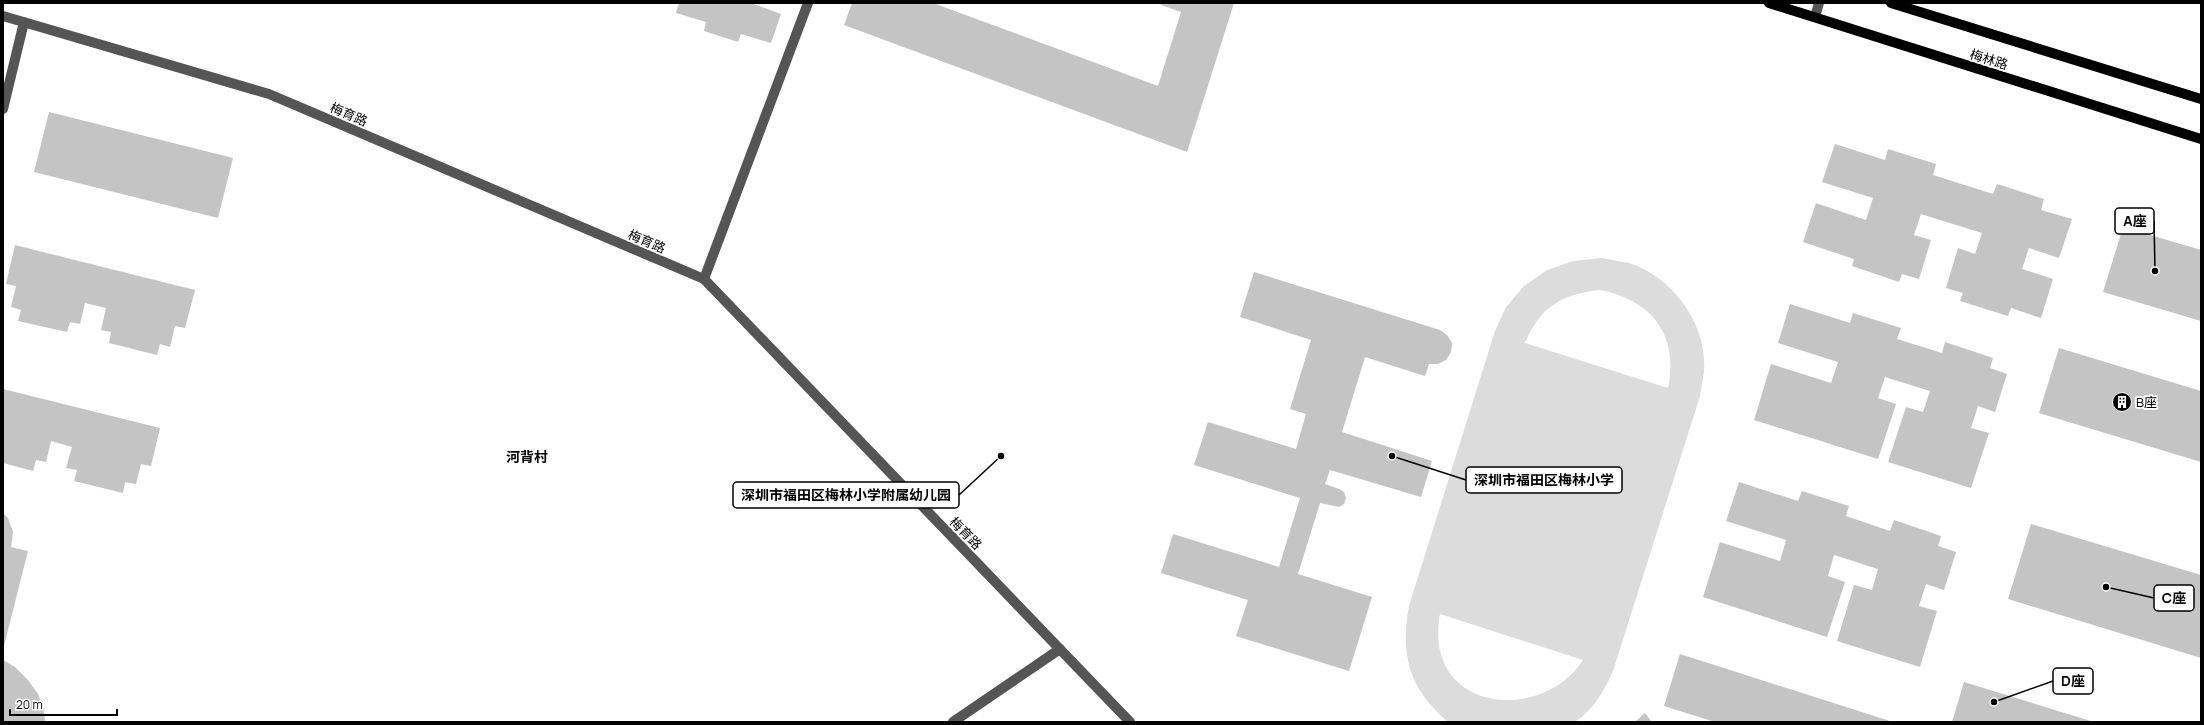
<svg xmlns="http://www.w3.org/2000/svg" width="2204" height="725" viewBox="0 0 2204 725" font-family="Manrope,'Noto Sans SC',sans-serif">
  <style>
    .green { fill: #dcdcdc; fill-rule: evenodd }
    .building { fill: #c4c4c4 }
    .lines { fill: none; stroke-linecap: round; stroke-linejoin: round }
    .minor { stroke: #555; stroke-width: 10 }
    .major { stroke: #000; stroke-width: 10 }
    .labels { text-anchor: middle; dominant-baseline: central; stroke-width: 3.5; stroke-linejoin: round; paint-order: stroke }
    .street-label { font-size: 13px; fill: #000; stroke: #fff }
    .poi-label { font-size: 13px; fill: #000; stroke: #fff; text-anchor: start }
    .neighbourhood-label { font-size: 14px; font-weight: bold; fill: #000; stroke: #fff }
    .leader { fill: none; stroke: #000; stroke-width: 1.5 }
    .callout-dot { fill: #000; stroke: #fff; stroke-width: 1.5 }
    .callout { fill: #fff; stroke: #000; stroke-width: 1.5 }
    .callout-label { font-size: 14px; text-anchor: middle; font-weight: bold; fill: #000 }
  </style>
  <rect width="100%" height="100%" fill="#fff"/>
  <path class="green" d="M1602,258c8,2 18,3 27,5 44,14 79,62 75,109 -1,8 -3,16 -4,24l-87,275c-9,20 -19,38 -38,51h-127c-39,-33 -48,-67 -39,-116l86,-275 11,-24 18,-21 23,-16 26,-9zM1600,290c52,10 79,45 68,98l-143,-45c15,-36 37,-49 75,-53zM1440,614l143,46c-42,65 -161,52 -143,-46z"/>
  <g class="building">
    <path d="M679,3h72l30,11 -10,29 -30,-9 -3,8 -34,-11 2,-9 -30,-9z"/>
    <path d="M852,3h81l225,83 23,-74 -20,-7 1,-2h72l-47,149 -343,-127z"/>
    <path d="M49,112l184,46 -15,60 -184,-46z"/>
    <path d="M1835,144l50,16 3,-11 48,15 -3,11 60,19 4,-10 47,15 -3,11 31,9 -13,39 -30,-10 -7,21 31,10 -12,39 -30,-10 -3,8 -48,-15 3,-8 -17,-5 12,-40 17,6 7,-21 -61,-19 -7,21 17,5 -12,39 -17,-5 -3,8 -47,-16 2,-7 -51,-17 13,-39 50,17 7,-22 -51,-16z"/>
    <path d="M2123,227l78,23v71l-98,-29z"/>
    <path d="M15,245l180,45 -10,38 -10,-2 -5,21 -10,-3 -3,11 -48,-12 2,-11 -10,-2 5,-22 -21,-5 -5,21 -10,-2 -3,10 -49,-11 3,-11 -10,-3 5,-21 -10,-2z"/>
    <path d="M1254,272l186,58 7,5 5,8 -1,9 -5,8 -8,4h-9l-4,12 -60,-19 -23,75 90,29 -11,36 -91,-27 -5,14 14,5 5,3 2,6 -2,6 -5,3 -19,-4 -22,71 74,23 -23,74 -113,-35 12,-36 -87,-27 12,-39 106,33 21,-69 -106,-33 14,-43 88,27 10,-35 -16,-5 21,-69 -71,-23z"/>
    <path d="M1790,304l60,19 3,-10 48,15 -4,11 45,14 3,-11 48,16 -3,10 17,6 -12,38 -17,-6 -7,22 18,5 -18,55 -83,-26 18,-55 17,5 7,-21 -45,-14 -7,21 18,6 -18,55 -124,-39 17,-56 60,19 7,-21 -60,-19z"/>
    <path d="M2059,348l142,43v71l-162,-49z"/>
    <path d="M3,389l157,39 -9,38 -10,-2 -5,20 -11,-2 -2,11 -49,-12 3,-11 -11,-2 6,-21 -21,-6 -5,21 -10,-2 -3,11 -30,-8z"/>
    <path d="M1739,482l59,19 4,-10 47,15 -3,10 44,15 4,-11 47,16 -3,10 18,6 -12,38 -18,-6 -7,22 18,5 -17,56 -83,-26 17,-56 18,5 6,-21 -44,-14 -6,21 17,6 -18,55 -124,-40 17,-55 60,19 6,-21 -60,-19z"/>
    <path d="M3,513l5,5 5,14 -2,15 17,4 -24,95z"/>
    <path d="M2031,524l170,51v83l-193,-59z"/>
    <path d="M1680,654l213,68h-178l-51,-16z"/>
    <path d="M3,660l12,7 13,13 10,14 6,17 1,11h-42z"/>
    <path d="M1964,682l130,40h-142z"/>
    <path d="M1645,713l7,9h-17z"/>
  </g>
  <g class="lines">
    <g class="minor">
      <path d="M3,16l266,78 435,185 426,443"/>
      <path d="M1815,17l4,-14"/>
      <path d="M3,109l21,-87"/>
      <path d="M704,279l104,-276"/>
      <path d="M953,722l107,-73"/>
    </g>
    <g class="major">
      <path d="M1769,3l432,136"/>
      <path d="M1891,3l310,96"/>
    </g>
  </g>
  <defs>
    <symbol id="building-disc" viewBox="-11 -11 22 22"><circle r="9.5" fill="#000" stroke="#fff"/><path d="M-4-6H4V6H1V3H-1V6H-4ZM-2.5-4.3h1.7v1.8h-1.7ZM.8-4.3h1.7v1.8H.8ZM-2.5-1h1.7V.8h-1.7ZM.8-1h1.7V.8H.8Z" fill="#fff"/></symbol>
  </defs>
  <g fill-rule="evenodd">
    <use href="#building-disc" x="2111" y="391" width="22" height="22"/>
  </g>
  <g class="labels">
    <g class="street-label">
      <text transform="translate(1989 59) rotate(17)">梅林路</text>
      <text transform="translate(349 114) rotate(23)">梅育路</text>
      <text transform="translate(647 241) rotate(23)">梅育路</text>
      <text transform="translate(966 533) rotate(46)">梅育路</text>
    </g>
    <g class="poi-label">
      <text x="2136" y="402">B座</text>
    </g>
    <g class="neighbourhood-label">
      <text x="527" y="456">河背村</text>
    </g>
  </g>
  <path class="leader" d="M2155 271L2154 221M1392 456L1466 480M1001 456L959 495M2106 587L2154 598M1994 702L2053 681"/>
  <g class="callout-dot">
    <circle cx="2155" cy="271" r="4"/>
    <circle cx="1392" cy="456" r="4"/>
    <circle cx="1001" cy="456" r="4"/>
    <circle cx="2106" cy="587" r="4"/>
    <circle cx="1994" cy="702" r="4"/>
  </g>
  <g class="callout">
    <rect x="2115" y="208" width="39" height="26" rx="4"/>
    <rect x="1466" y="467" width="156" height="26" rx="4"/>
    <rect x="733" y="482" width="226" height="26" rx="4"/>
    <rect x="2154" y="585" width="40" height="26" rx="4"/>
    <rect x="2053" y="668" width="40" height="26" rx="4"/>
  </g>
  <g class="callout-label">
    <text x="2135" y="226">A座</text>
    <text x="1544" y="485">深圳市福田区梅林小学</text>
    <text x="846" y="500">深圳市福田区梅林小学附属幼儿园</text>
    <text x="2174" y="603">C座</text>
    <text x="2073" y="686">D座</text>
  </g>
  <rect width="2204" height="725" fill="none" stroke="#000000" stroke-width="8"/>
  <path d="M10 709v6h107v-6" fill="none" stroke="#000000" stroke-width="2"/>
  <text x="16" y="709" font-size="12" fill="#000000" stroke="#ffffff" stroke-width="3" paint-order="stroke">20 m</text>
</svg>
